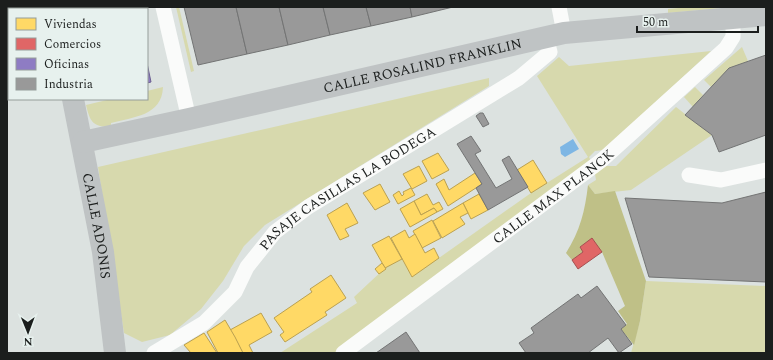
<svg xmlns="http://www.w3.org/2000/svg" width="773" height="360" viewBox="0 0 773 360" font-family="Spectral,serif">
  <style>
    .green { fill: #d7d9ad }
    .forest { fill: #bfc087 }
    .water { fill: #7eb6e4 }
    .homes { fill: #ffd966; stroke: #bba150 }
    .shops { fill: #e06666; stroke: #a55050 }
    .offices { fill: #8e7cc3; stroke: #6c6091 }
    .industry { fill: #999; stroke: #737474 }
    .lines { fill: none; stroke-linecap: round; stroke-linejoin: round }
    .street { stroke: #fafbfa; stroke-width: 15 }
    .secondary { stroke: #bfc3c4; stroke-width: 22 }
    .labels { text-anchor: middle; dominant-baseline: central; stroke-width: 4; stroke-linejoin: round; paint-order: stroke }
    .street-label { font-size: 14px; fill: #1b1e1d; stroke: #e7f1ee }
  </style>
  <rect width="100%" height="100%" fill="#dce2e0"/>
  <g class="green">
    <path d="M176,7h3l15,64 -3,1z"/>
    <path d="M689,7h44l-65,6v-4z"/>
    <path d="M742,47l6,14 -37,26 -7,-7z"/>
    <path d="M711,51l-107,99 -9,1 -6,6 2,4 -253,192h-58l77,-50 -3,-6 31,-29 17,-9 10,18 119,-84 57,-36 -51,-81 22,-19 10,9z"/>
    <path d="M489,78v8l-224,139 -21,21 -21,35 -22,28 -31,26 -28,7 -18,-9 -26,-166z"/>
    <path d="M163,87c-1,29 -30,30 -52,36v4c-18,0 -21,-5 -25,-22l25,-6h36v-8z"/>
    <path d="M695,87l8,8 -10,12 -9,-10z"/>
    <path d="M676,107l36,28 -81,55 -36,4 -7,-9 8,-5 -1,-6 10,-8h11z"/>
    <path d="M646,281l120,5v67h-135l9,-32z"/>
  </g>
  <path class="forest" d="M588,185l7,9 20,-3 31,90 -6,40 -6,24 -13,-16 6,-5 -9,-13 7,-5 -23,-54 -10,-13 -12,8 3,5 -11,8 -6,-7c14,-22 19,-42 22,-68z"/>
  <path class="water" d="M573,139l6,10 -14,8 -4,-3 -1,-7z"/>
  <g class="homes">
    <path d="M438,153l11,17 -17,9 -10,-18z"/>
    <path d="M533,160l14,23 -16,10 -14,-23z"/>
    <path d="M419,166l8,15 -15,8 -9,-15z"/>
    <path d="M475,173l7,11 -34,22 -12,-22 8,-5 5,11z"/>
    <path d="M380,184l10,18 -15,8 -12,-17z"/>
    <path d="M411,188l4,7 -17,9 -5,-9 6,-4 3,5 2,-2 -1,-2z"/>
    <path d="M427,194l6,11 6,-3 4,7 -6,3 -3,-4 -13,7 -7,-14z"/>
    <path d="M479,194l9,16 -17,9 -8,-16z"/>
    <path d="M414,201l7,14 13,-7 3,4 -27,15 -10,-18z"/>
    <path d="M347,203l11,20 -13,6 4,7 -9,4 -13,-25z"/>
    <path d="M463,203l5,10 -8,4 5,7 -23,14 -9,-17z"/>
    <path d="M432,220l9,18 -19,10 -9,-17z"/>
    <path d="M405,230l4,8 6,-4 10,19 9,-5 5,10 -27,19 -21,-39z"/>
    <path d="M389,236l13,23 -17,9 -13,-23z"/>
    <path d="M382,263l4,6 -7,5 -4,-5z"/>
    <path d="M331,275l15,23 -21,14 2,3 -42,27 -5,-7 4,-3 -10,-14 38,-26 -2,-3z"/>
    <path d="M261,313l11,19 -23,13 4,8h-10l-13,-23z"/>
    <path d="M225,320l10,17 8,16h-25l-11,-21z"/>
    <path d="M204,333l13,20h-26l-7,-8z"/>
  </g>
  <path class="shops" d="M592,238l10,14 -24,17 -6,-9 11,-8 -3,-5z"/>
  <g class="offices">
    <path d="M73,7h62v2h-61z"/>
    <path d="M147,63l4,19 -4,1z"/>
  </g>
  <g class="industry">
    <path d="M184,7h52l11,47 -49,11z"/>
    <path d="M236,7h43l9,38 -41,9z"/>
    <path d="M279,7h44l7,28 -42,10z"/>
    <path d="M323,7h43l5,19 -41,9z"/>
    <path d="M366,7h44l2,10 -41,9z"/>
    <path d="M410,7h43l-41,10z"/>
    <path d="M766,55v80l-47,17 -7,-17 -27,-20 44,-47z"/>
    <path d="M480,113h3l6,11 -6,3 -7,-11z"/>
    <path d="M471,136l10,15 -6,3 21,34 16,-9 -10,-19 7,-4 19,31 -40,23 -12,-22 6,-4 -25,-40z"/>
    <path d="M766,192v90l-117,-5 -24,-79 97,5z"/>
    <path d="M597,286l29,39 -5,4 11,15 -13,9 -11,-15 -20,15h-62l-7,-10 15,-10 -3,-5 47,-34 3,4z"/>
    <path d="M406,332l14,21h-44z"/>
  </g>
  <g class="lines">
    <g class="street">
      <path d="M163,7l26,112"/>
      <path d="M559,7l5,26"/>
      <path d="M689,175l32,5 45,-10"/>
      <path id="s1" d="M154,353l50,-30 31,-31 12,-25 28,-35 33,-25 211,-129 31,-26 -4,-15"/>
      <path id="s2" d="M343,353l259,-193 124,-112 7,-11v-20"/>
    </g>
    <g class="secondary">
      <path d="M53,7v2"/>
      <path id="s3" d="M73,99l30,153 12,101"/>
      <path id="s4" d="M83,142l106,-23 375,-86 202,-18"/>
    </g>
  </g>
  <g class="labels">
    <g class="street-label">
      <text stroke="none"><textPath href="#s4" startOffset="348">CALLE ROSALIND FRANKLIN</textPath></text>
      <text stroke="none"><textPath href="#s1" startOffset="259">PASAJE CASILLAS LA BODEGA</textPath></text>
      <text stroke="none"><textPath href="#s2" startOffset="262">CALLE MAX PLANCK</textPath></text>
      <text stroke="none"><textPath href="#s3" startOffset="129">CALLE ADONIS</textPath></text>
    </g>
  </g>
  <rect width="773" height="360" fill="none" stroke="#1b1e1d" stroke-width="16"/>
  <rect x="8" y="8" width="140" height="92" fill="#e7f1ee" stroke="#959d9a"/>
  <rect x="16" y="18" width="20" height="12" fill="#ffd966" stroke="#959d9a"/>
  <text x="44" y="28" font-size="12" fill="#1b1e1d">Viviendas</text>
  <rect x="16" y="38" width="20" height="12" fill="#e06666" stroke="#959d9a"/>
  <text x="44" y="48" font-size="12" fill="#1b1e1d">Comercios</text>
  <rect x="16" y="58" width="20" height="12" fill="#8e7cc3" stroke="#959d9a"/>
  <text x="44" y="68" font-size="12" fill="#1b1e1d">Oficinas</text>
  <rect x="16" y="78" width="20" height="12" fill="#999999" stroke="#959d9a"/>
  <text x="44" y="88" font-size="12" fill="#1b1e1d">Industria</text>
  <g transform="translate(28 332) rotate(179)" stroke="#e7f1ee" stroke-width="3" paint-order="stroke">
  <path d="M0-3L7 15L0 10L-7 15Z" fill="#1b1e1d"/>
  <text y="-6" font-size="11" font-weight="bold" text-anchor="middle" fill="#1b1e1d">N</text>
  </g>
  <path d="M637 26v6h121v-6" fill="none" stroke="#1b1e1d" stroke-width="2"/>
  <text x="643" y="26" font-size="12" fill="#1b1e1d" stroke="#e7f1ee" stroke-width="3" paint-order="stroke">50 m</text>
</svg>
